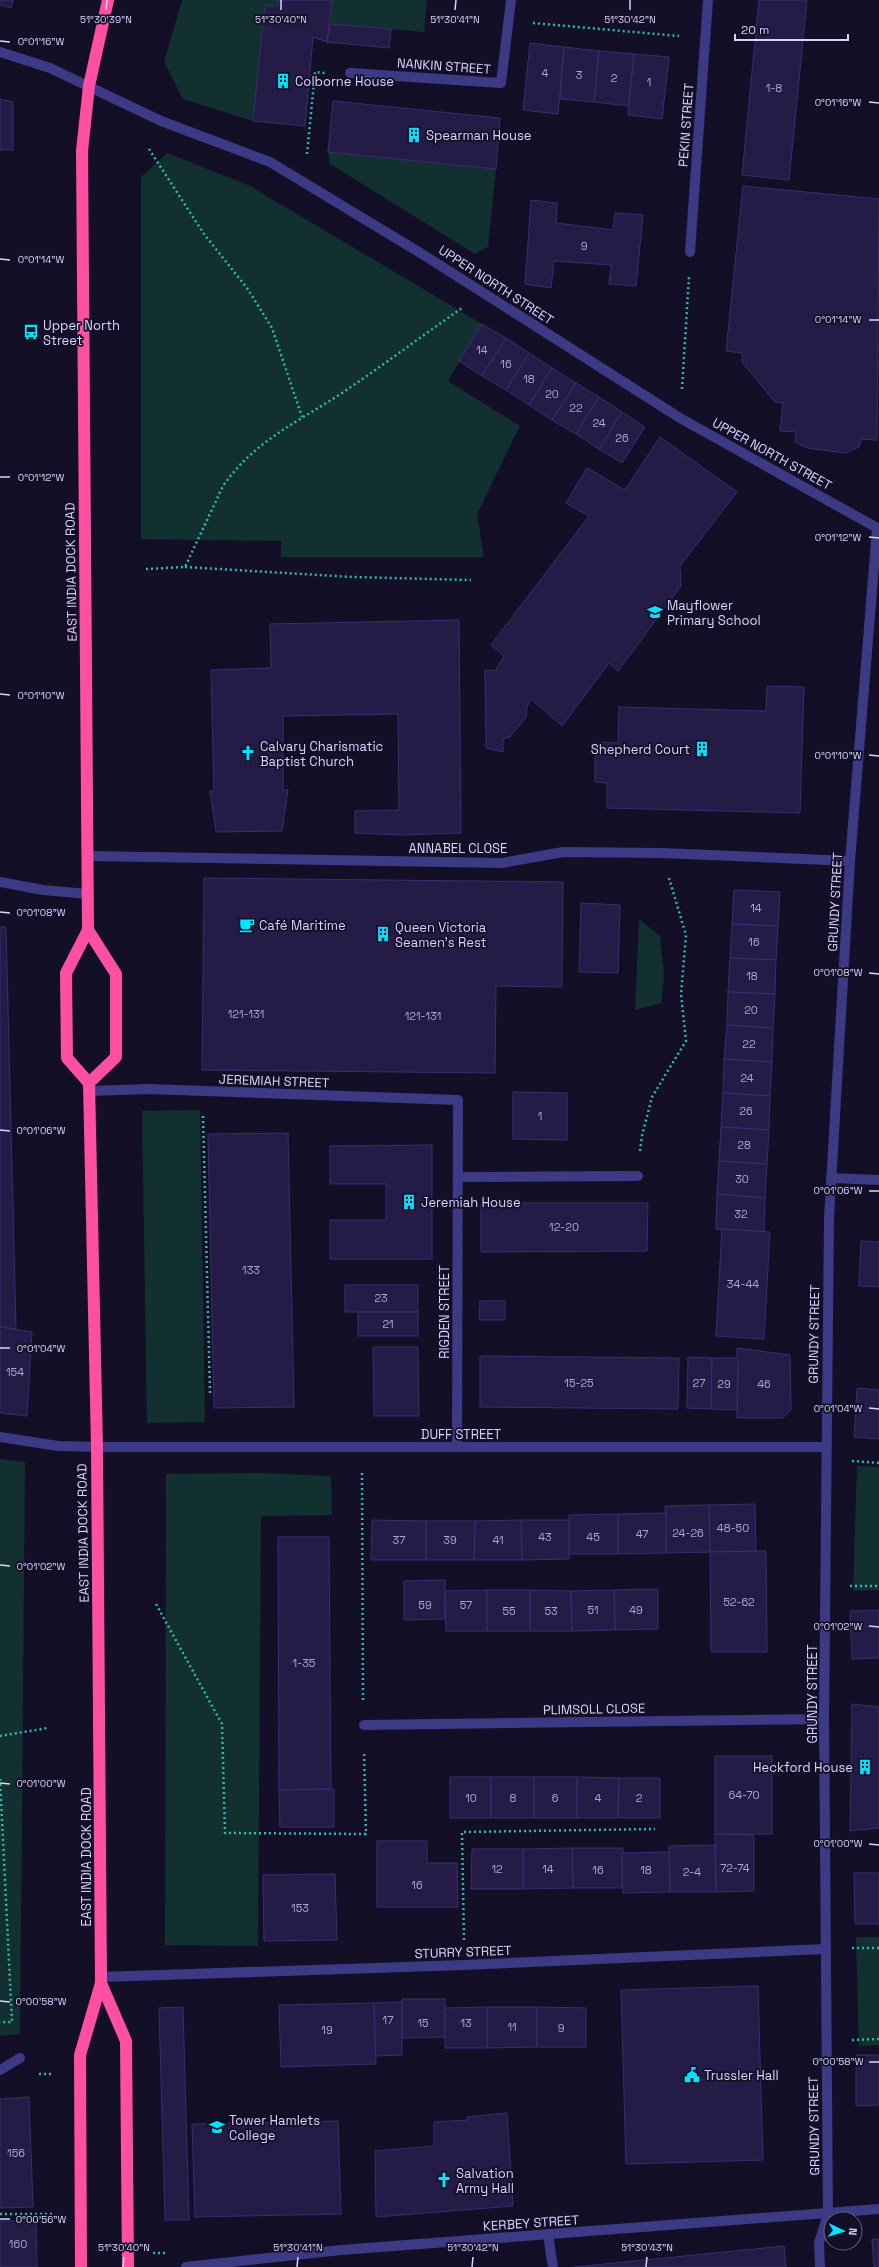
<svg xmlns="http://www.w3.org/2000/svg" width="879" height="2267" viewBox="0 0 879 2267" font-family="'Space Grotesk',sans-serif">
  <style>
    .green { fill: #12302f }
    .building { fill: #241b47; stroke: #3b2d73 }
    .lines { fill: none; stroke-linecap: round; stroke-linejoin: round }
    .path { stroke: #2fb8b0; stroke-width: 2.5; stroke-dasharray: 2 3; stroke-linecap: butt }
    .minor { stroke: #3d3a85; stroke-width: 10 }
    .highway { stroke: #ff4fa3; stroke-width: 12 }
    .ticks { fill: none; stroke: #d9d4ff; stroke-width: 1.5 }
    .labels { text-anchor: middle; dominant-baseline: central; stroke-width: 3.5; stroke-linejoin: round; paint-order: stroke }
    .number-label { font-size: 11px; fill: #aca6d1 }
    .street-label { font-size: 13px; fill: #d9d4ff; stroke: #130f26 }
    .poi-label { font-size: 13px; fill: #d9d4ff; stroke: #130f26; text-anchor: start }
    .ticks-label { font-size: 10px; text-anchor: middle; fill: #d9d4ff; stroke: #130f26; stroke-width: 3.5; stroke-linejoin: round; paint-order: stroke }
  </style>
  <rect width="100%" height="100%" fill="#130f26"/>
  <g class="green">
    <path d="M182,0h96v6l-13,-1 -12,116 -70,-22 -19,-37z"/>
    <path d="M332,0h95l-3,32 -94,-8z"/>
    <path d="M328,152l168,17 -8,78 -13,7 -145,-90z"/>
    <path d="M167,153l83,33 232,138 -34,57 72,45 -43,88 7,43h-203v-16l-140,-2v-362z"/>
    <path d="M639,919l21,17 4,39 -3,28 -26,7z"/>
    <path d="M200,1110l5,312 -58,1 -5,-312z"/>
    <path d="M0,1459l25,3 -5,572 -20,2z"/>
    <path d="M857,1466l22,1v123l-26,1z"/>
    <path d="M262,1473l69,3 1,39 -71,1 -3,430 -93,-1 1,-471z"/>
    <path d="M856,1937h23v108l-20,1z"/>
  </g>
  <g class="building">
    <path d="M0,0h13l-2,8 -11,-3z"/>
    <path d="M278,0h54l-5,42 -14,-5 -8,89 -52,-5 12,-116 13,1z"/>
    <path d="M759,0h48l-18,180 -47,-5z"/>
    <path d="M330,24l61,5 -2,19 -62,-6z"/>
    <path d="M530,43l34,4 -6,67 -35,-4z"/>
    <path d="M564,47l35,4 -5,51 -34,-3z"/>
    <path d="M599,51l35,3 -5,52 -35,-4z"/>
    <path d="M634,54l35,3 -7,62 -34,-4z"/>
    <path d="M0,99l13,3v48h-13z"/>
    <path d="M333,101l167,17 -4,51 -168,-17z"/>
    <path d="M743,186l136,13 -2,241 -16,-1 -2,8 -13,6 -39,-5 -12,-6 1,-10 -16,-1 3,-28 -8,-1 -33,-40v-9l-16,-2z"/>
    <path d="M531,200l26,3 -1,20 57,7 2,-17 28,2 -7,71 -27,-2 2,-19 -57,-4 -3,27 -26,-4z"/>
    <path d="M482,324l24,14 -24,38 -23,-15z"/>
    <path d="M506,338l23,15 -23,37 -24,-14z"/>
    <path d="M529,353l23,15 -23,37 -23,-15z"/>
    <path d="M552,368l24,15 -24,37 -23,-15z"/>
    <path d="M576,383l23,14 -23,37 -24,-14z"/>
    <path d="M599,397l23,15 -23,37 -23,-15z"/>
    <path d="M622,412l23,15 -23,36 -23,-14z"/>
    <path d="M660,437l77,55 -57,74 1,20 -63,85 -9,-8 -47,63 -31,-27 -4,8 -1,10 -16,20 -7,2v13l-17,-4 -1,-78 10,1 9,-15 -13,-11 98,-129 -23,-13 21,-35 38,22z"/>
    <path d="M459,620l2,213 -60,2 -46,-2v-22l44,-1 -1,-96 -115,2v74h5l-6,41 -66,1 -6,-41h4l-3,-121 60,-2 -1,-44z"/>
    <path d="M767,686l37,1 -4,126 -193,-5v-25l-12,-1v-26h6v-14l17,1 1,-36 147,4z"/>
    <path d="M204,878l359,4 -1,105 -66,-1 -1,87 -293,-3z"/>
    <path d="M734,890l46,2 -2,34 -46,-2z"/>
    <path d="M581,903l39,2 -2,68 -39,-1z"/>
    <path d="M732,924l46,2 -2,34 -46,-2z"/>
    <path d="M0,927h6l10,402 -16,-2z"/>
    <path d="M730,958l46,2 -1,34 -47,-2z"/>
    <path d="M728,992l47,2 -2,34 -46,-3z"/>
    <path d="M727,1025l46,3 -1,34 -48,-3z"/>
    <path d="M724,1059l48,3 -2,34 -47,-3z"/>
    <path d="M513,1092l54,1v47l-54,-1z"/>
    <path d="M723,1093l47,3 -1,34 -48,-3z"/>
    <path d="M721,1127l48,3 -2,34 -48,-3z"/>
    <path d="M288,1133l6,274 -80,1 -6,-274z"/>
    <path d="M432,1145v114h-102v-39h56v-36h-56v-38z"/>
    <path d="M719,1161l48,3 -2,34 -48,-4z"/>
    <path d="M717,1194l48,4 -1,34 -48,-3z"/>
    <path d="M481,1203h167l-1,48 -166,1z"/>
    <path d="M722,1229l48,3 -6,107 -48,-3z"/>
    <path d="M861,1241l18,1v45l-20,-1z"/>
    <rect x="345" y="1285" width="73" height="27"/>
    <path d="M480,1301h25v19h-26z"/>
    <rect x="358" y="1312" width="60" height="24"/>
    <path d="M0,1327l32,5 -5,84 -27,-3z"/>
    <path d="M373,1347h45l1,69h-45z"/>
    <path d="M737,1348l53,7 1,55 -8,8h-46z"/>
    <path d="M480,1356l199,2 -1,51 -198,-2z"/>
    <path d="M688,1357l24,1 -1,51 -24,-1z"/>
    <path d="M712,1358h26l-1,52 -26,-1z"/>
    <path d="M857,1388l22,2v49l-25,-2z"/>
    <path d="M755,1504l1,47 -46,1 -1,-47z"/>
    <path d="M709,1505l1,47 -44,1 -1,-47z"/>
    <path d="M666,1513v40l-48,1v-40z"/>
    <path d="M618,1514v40h-49v-39z"/>
    <path d="M372,1520l54,1v39h-55z"/>
    <path d="M521,1520h48v39l-47,1z"/>
    <path d="M521,1520l1,40h-48l1,-39z"/>
    <path d="M426,1521h49l-1,39h-48z"/>
    <path d="M278,1537h51l2,252 -52,1z"/>
    <path d="M766,1551l1,101h-56l-1,-100z"/>
    <path d="M445,1580v39l-41,1v-39z"/>
    <path d="M658,1589v40l-43,1 -1,-40z"/>
    <path d="M487,1590v41h-41l-1,-40z"/>
    <rect x="487" y="1590" width="43" height="41"/>
    <path d="M530,1590l41,1 1,40h-42z"/>
    <path d="M614,1590l1,40 -43,1 -1,-40z"/>
    <path d="M879,1610v48l-27,1 -2,-48z"/>
    <path d="M852,1704l27,3v121l-29,3z"/>
    <rect x="715" y="1756" width="57" height="78"/>
    <rect x="450" y="1777" width="41" height="41"/>
    <rect x="491" y="1777" width="43" height="41"/>
    <rect x="534" y="1777" width="43" height="41"/>
    <path d="M577,1777l42,1 -1,40h-41z"/>
    <path d="M619,1778h41v40h-42z"/>
    <path d="M334,1789v38h-54l-1,-37z"/>
    <path d="M715,1834l39,1v56l-38,1z"/>
    <path d="M377,1841h50v22h30l1,44h-81z"/>
    <path d="M715,1845l1,47h-46l-1,-46z"/>
    <path d="M572,1848h51l-1,40h-49z"/>
    <path d="M572,1848l1,40 -50,1v-40z"/>
    <path d="M472,1849h51v40h-52z"/>
    <path d="M669,1852l1,40 -47,1 -1,-40z"/>
    <path d="M854,1873h25v51h-24z"/>
    <path d="M335,1874l2,66 -73,1 -1,-66z"/>
    <path d="M758,1986l5,174 -137,4 -5,-174z"/>
    <path d="M402,1999h43v38l-43,1z"/>
    <path d="M402,2002v53l-27,1 -1,-53z"/>
    <path d="M374,2003l2,61 -95,3 -2,-62z"/>
    <path d="M183,2007l6,213h-24l-6,-212z"/>
    <path d="M487,2007h50v40l-50,1z"/>
    <path d="M487,2007v41h-42v-40z"/>
    <path d="M537,2007l49,1v39h-49z"/>
    <path d="M856,2055h23v50l-23,1z"/>
    <path d="M29,2097l4,110 -33,1v-109z"/>
    <path d="M507,2113l6,93 -137,11 -1,-66 59,-5v-24l34,-2 -1,-3z"/>
    <path d="M338,2121l3,93 -146,3 -3,-93z"/>
    <path d="M0,2221h36l1,46h-37z"/>
    <path d="M872,2239h7v28h-5z"/>
    <path d="M784,2246l2,21h-212z"/>
  </g>
  <g class="lines">
    <g class="path">
      <path d="M533,23l146,13"/>
      <path d="M149,149l55,85 43,54 25,40 30,89"/>
      <path d="M307,154l8,-82 10,1"/>
      <path d="M682,389l7,-113"/>
      <path d="M185,567l167,10 119,3"/>
      <path d="M146,569l39,-2 38,-81c31,-45 75,-64 119,-93 40,-27 80,-57 120,-85"/>
      <path d="M203,1116l7,277"/>
      <path d="M640,1151l2,-15 10,-39 34,-56 -5,-47 5,-59 -17,-57"/>
      <path d="M852,1461l27,2"/>
      <path d="M362,1473l1,227"/>
      <path d="M850,1586h29"/>
      <path d="M156,1604l66,120 3,109 141,1 -2,-83"/>
      <path d="M0,1736l48,-8"/>
      <path d="M0,1779l12,243h-12"/>
      <path d="M464,1940l-2,-108 193,-3"/>
      <path d="M852,1948h27"/>
      <path d="M852,2040l27,-1"/>
      <path d="M39,2074h15"/>
      <path d="M0,2214h55"/>
      <path d="M153,2253h13"/>
    </g>
    <g class="minor">
      <path d="M0,52l50,16 111,53 109,41 157,95 253,161 199,111"/>
      <path d="M350,73l151,10 10,-83"/>
      <path d="M690,252l18,-252"/>
      <path d="M88,856l414,7 61,-11 98,1 189,8"/>
      <path d="M0,882l43,8 45,4"/>
      <path d="M89,1091l59,-2 310,11 -1,347"/>
      <path d="M458,1177l180,-1"/>
      <path d="M831,1178l48,2"/>
      <path d="M0,1437l58,9 39,1h729"/>
      <path d="M364,1725l460,-6"/>
      <path d="M101,1977l363,-12 361,-16"/>
      <path d="M0,2070l20,-12"/>
      <path d="M548,2235l5,32"/>
      <path d="M186,2267l155,-17 538,-41"/>
      <path d="M820,2267l-1,-24 9,-29 -4,-495 5,-501 21,-357 27,-332"/>
    </g>
    <g class="highway">
      <path d="M88,930l28,44v83l-27,26"/>
      <path d="M101,1983l25,58 2,226"/>
      <path d="M81,2267l-1,-212 21,-72 -4,-536 -8,-364 -22,-25 -1,-85 22,-43 -6,-779 7,-65 19,-86"/>
    </g>
  </g>
  <path class="ticks" d="M106,10l1,-10M281,10v-10M455,10l1,-10M630,10v-10M0,41l10,1M869,102l10,1M0,259l10,1M869,320h10M0,477h10M869,537l10,1M0,694l10,1M869,755l10,1M0,912l10,1M869,973l10,1M0,1130l10,1M869,1191h10M0,1348h10M869,1408l10,1M0,1565l10,1M869,1626l10,1M0,1783l10,1M869,1844l10,1M0,2001l10,1M869,2062h10M0,2219h10M123,2267l1,-10M297,2267l1,-10M472,2267l1,-10M646,2267l1,-10"/>
  <defs>
    <symbol id="building-bare" viewBox="-9 -9 18 18"><path d="M-4-6H4V6H1V3H-1V6H-4ZM-2.5-4.3h1.7v1.8h-1.7ZM.8-4.3h1.7v1.8H.8ZM-2.5-1h1.7V.8h-1.7ZM.8-1h1.7V.8H.8Z" fill="#00e5ff" stroke="#130f26" stroke-width="2.5" paint-order="stroke"/></symbol>
    <symbol id="bus-bare" viewBox="-9 -9 18 18"><path d="M-5-6H5V4H4V6H2V4H-2V6H-4V4H-5ZM-3.5-4V0h7V-4ZM-3.5 1.2v1.5H-2V1.2ZM2 1.2v1.5H3.5V1.2Z" fill="#00e5ff" stroke="#130f26" stroke-width="2.5" paint-order="stroke"/></symbol>
    <symbol id="school-bare" viewBox="-9 -9 18 18"><path d="M0-5L7-2L0 1L-7-2ZM-4 1L0 2.5L4 1V4Q0 6-4 4Z" fill="#00e5ff" stroke="#130f26" stroke-width="2.5" paint-order="stroke"/></symbol>
    <symbol id="church-bare" viewBox="-9 -9 18 18"><path d="M-1.2-6h2.4v3.5h3.3v2.4h-3.3V6h-2.4V-.1h-3.3v-2.4h3.3Z" fill="#00e5ff" stroke="#130f26" stroke-width="2.5" paint-order="stroke"/></symbol>
    <symbol id="cafe-bare" viewBox="-9 -9 18 18"><path d="M-5.5-4.5H6V0H3Q3 3.5 0 3.5H-2.5Q-5.5 3.5-5.5 0ZM3-3.2v2h1.7v-2ZM-6 4.5H4V6H-6Z" fill="#00e5ff" stroke="#130f26" stroke-width="2.5" paint-order="stroke"/></symbol>
    <symbol id="civic-bare" viewBox="-9 -9 18 18"><path d="M-.6-6.5H3V-4.5H.6V-3L4-1V1h2V6H-6V1h2V-1L-.6-3ZM-1.2 2.5V6h2.4V2.5Z" fill="#00e5ff" stroke="#130f26" stroke-width="2.5" paint-order="stroke"/></symbol>
    <symbol id="university-bare" viewBox="-9 -9 18 18"><path d="M0-5L7-2L0 1L-7-2ZM-4 1L0 2.5L4 1V4Q0 6-4 4Z" fill="#00e5ff" stroke="#130f26" stroke-width="2.5" paint-order="stroke"/></symbol>
  </defs>
  <g fill-rule="evenodd">
    <use href="#building-bare" x="272" y="70" width="22" height="22"/>
    <use href="#building-bare" x="403" y="124" width="22" height="22"/>
    <use href="#bus-bare" x="20" y="321" width="22" height="22"/>
    <use href="#school-bare" x="644" y="601" width="22" height="22"/>
    <use href="#building-bare" x="691" y="738" width="22" height="22"/>
    <use href="#church-bare" x="237" y="742" width="22" height="22"/>
    <use href="#cafe-bare" x="236" y="914" width="22" height="22"/>
    <use href="#building-bare" x="372" y="923" width="22" height="22"/>
    <use href="#building-bare" x="398" y="1191" width="22" height="22"/>
    <use href="#building-bare" x="854" y="1756" width="22" height="22"/>
    <use href="#civic-bare" x="681" y="2064" width="22" height="22"/>
    <use href="#university-bare" x="206" y="2116" width="22" height="22"/>
    <use href="#church-bare" x="433" y="2169" width="22" height="22"/>
  </g>
  <g class="labels">
    <g class="number-label">
      <text x="545" y="73">4</text>
      <text x="579" y="75">3</text>
      <text x="614" y="78">2</text>
      <text x="649" y="82">1</text>
      <text x="774" y="88">1-8</text>
      <text x="584" y="246">9</text>
      <text x="482" y="350">14</text>
      <text x="506" y="364">16</text>
      <text x="529" y="379">18</text>
      <text x="552" y="394">20</text>
      <text x="576" y="408">22</text>
      <text x="599" y="423">24</text>
      <text x="622" y="438">26</text>
      <text x="756" y="908">14</text>
      <text x="754" y="942">16</text>
      <text x="752" y="976">18</text>
      <text x="751" y="1010">20</text>
      <text x="246" y="1014">121-131</text>
      <text x="423" y="1016">121-131</text>
      <text x="749" y="1044">22</text>
      <text x="747" y="1078">24</text>
      <text x="746" y="1111">26</text>
      <text x="540" y="1116">1</text>
      <text x="744" y="1145">28</text>
      <text x="742" y="1179">30</text>
      <text x="741" y="1214">32</text>
      <text x="564" y="1227">12-20</text>
      <text x="251" y="1270">133</text>
      <text x="743" y="1284">34-44</text>
      <text x="381" y="1298">23</text>
      <text x="388" y="1324">21</text>
      <text x="15" y="1372">154</text>
      <text x="579" y="1383">15-25</text>
      <text x="699" y="1383">27</text>
      <text x="724" y="1384">29</text>
      <text x="764" y="1384">46</text>
      <text x="733" y="1528">48-50</text>
      <text x="688" y="1533">24-26</text>
      <text x="642" y="1534">47</text>
      <text x="545" y="1537">43</text>
      <text x="593" y="1537">45</text>
      <text x="399" y="1540">37</text>
      <text x="450" y="1540">39</text>
      <text x="498" y="1540">41</text>
      <text x="739" y="1602">52-62</text>
      <text x="425" y="1605">59</text>
      <text x="466" y="1605">57</text>
      <text x="593" y="1610">51</text>
      <text x="636" y="1610">49</text>
      <text x="509" y="1611">55</text>
      <text x="551" y="1611">53</text>
      <text x="304" y="1663">1-35</text>
      <text x="744" y="1795">64-70</text>
      <text x="471" y="1798">10</text>
      <text x="513" y="1798">8</text>
      <text x="555" y="1798">6</text>
      <text x="598" y="1798">4</text>
      <text x="639" y="1798">2</text>
      <text x="735" y="1868">72-74</text>
      <text x="497" y="1869">12</text>
      <text x="548" y="1869">14</text>
      <text x="598" y="1870">16</text>
      <text x="646" y="1870">18</text>
      <text x="692" y="1872">2-4</text>
      <text x="417" y="1885">16</text>
      <text x="300" y="1908">153</text>
      <text x="388" y="2020">17</text>
      <text x="423" y="2023">15</text>
      <text x="466" y="2023">13</text>
      <text x="512" y="2027">11</text>
      <text x="561" y="2028">9</text>
      <text x="327" y="2030">19</text>
      <text x="16" y="2153">156</text>
      <text x="18" y="2244">160</text>
    </g>
    <g class="street-label">
      <text transform="translate(444 66) rotate(4)">NANKIN STREET</text>
      <text transform="translate(686 125) rotate(-86)">PEKIN STREET</text>
      <text transform="translate(496 285) rotate(33)">UPPER NORTH STREET</text>
      <text transform="translate(772 454) rotate(29)">UPPER NORTH STREET</text>
      <text transform="translate(71 572) rotate(-91)">EAST INDIA DOCK ROAD</text>
      <text x="458" y="848">ANNABEL CLOSE</text>
      <text transform="translate(835 902) rotate(-87)">GRUNDY STREET</text>
      <text transform="translate(274 1081) rotate(2)">JEREMIAH STREET</text>
      <text transform="translate(444 1312) rotate(-90)">RIGDEN STREET</text>
      <text transform="translate(814 1334) rotate(-89)">GRUNDY STREET</text>
      <text x="461" y="1434">DUFF STREET</text>
      <text transform="translate(83 1533) rotate(-91)">EAST INDIA DOCK ROAD</text>
      <text transform="translate(812 1694) rotate(-90)">GRUNDY STREET</text>
      <text transform="translate(594 1709) rotate(-1)">PLIMSOLL CLOSE</text>
      <text transform="translate(86 1857) rotate(-90)">EAST INDIA DOCK ROAD</text>
      <text transform="translate(463 1952) rotate(-2)">STURRY STREET</text>
      <text transform="translate(814 2126) rotate(-91)">GRUNDY STREET</text>
      <text transform="translate(531 2223) rotate(-4)">KERBEY STREET</text>
    </g>
    <g class="poi-label">
      <text x="295" y="81">Colborne House</text>
      <text x="426" y="135">Spearman House</text>
      <text x="43" y="325">Upper North<tspan x="43" dy="15">Street</tspan></text>
      <text x="667" y="605">Mayflower<tspan x="667" dy="15">Primary School</tspan></text>
      <text x="260" y="746">Calvary Charismatic<tspan x="260" dy="15">Baptist Church</tspan></text>
      <text x="690" y="749" text-anchor="end">Shepherd Court</text>
      <text x="259" y="925">Café Maritime</text>
      <text x="395" y="927">Queen Victoria<tspan x="395" dy="15">Seamen's Rest</tspan></text>
      <text x="421" y="1202">Jeremiah House</text>
      <text x="853" y="1767" text-anchor="end">Heckford House</text>
      <text x="704" y="2075">Trussler Hall</text>
      <text x="229" y="2120">Tower Hamlets<tspan x="229" dy="15">College</tspan></text>
      <text x="456" y="2173">Salvation<tspan x="456" dy="15">Army Hall</tspan></text>
    </g>
  </g>
  <g class="ticks-label">
    <text x="106" y="23">51°30'39"N</text>
    <text x="281" y="23">51°30'40"N</text>
    <text x="455" y="23">51°30'41"N</text>
    <text x="630" y="23">51°30'42"N</text>
    <text x="41" y="45">0°01'16"W</text>
    <text x="838" y="106">0°01'16"W</text>
    <text x="41" y="263">0°01'14"W</text>
    <text x="838" y="323">0°01'14"W</text>
    <text x="41" y="481">0°01'12"W</text>
    <text x="838" y="541">0°01'12"W</text>
    <text x="41" y="699">0°01'10"W</text>
    <text x="838" y="759">0°01'10"W</text>
    <text x="41" y="916">0°01'08"W</text>
    <text x="838" y="976">0°01'08"W</text>
    <text x="41" y="1134">0°01'06"W</text>
    <text x="838" y="1194">0°01'06"W</text>
    <text x="41" y="1352">0°01'04"W</text>
    <text x="838" y="1412">0°01'04"W</text>
    <text x="41" y="1570">0°01'02"W</text>
    <text x="838" y="1630">0°01'02"W</text>
    <text x="41" y="1787">0°01'00"W</text>
    <text x="838" y="1847">0°01'00"W</text>
    <text x="41" y="2005">0°00'58"W</text>
    <text x="838" y="2065">0°00'58"W</text>
    <text x="41" y="2223">0°00'56"W</text>
    <text x="124" y="2251">51°30'40"N</text>
    <text x="298" y="2251">51°30'41"N</text>
    <text x="473" y="2251">51°30'42"N</text>
    <text x="647" y="2251">51°30'43"N</text>
  </g>
  <g transform="translate(843 2231) rotate(94)"><circle r="19" fill="#130f26" stroke="#625e7d"/>
  <path d="M0-3L7 15L0 10L-7 15Z" fill="#00e5ff"/>
  <text y="-6" font-size="11" font-weight="bold" text-anchor="middle" fill="#d9d4ff">N</text>
  </g>
  <path d="M735 34v6h113v-6" fill="none" stroke="#d9d4ff" stroke-width="2"/>
  <text x="741" y="34" font-size="12" fill="#d9d4ff" stroke="#130f26" stroke-width="3" paint-order="stroke">20 m</text>
</svg>
